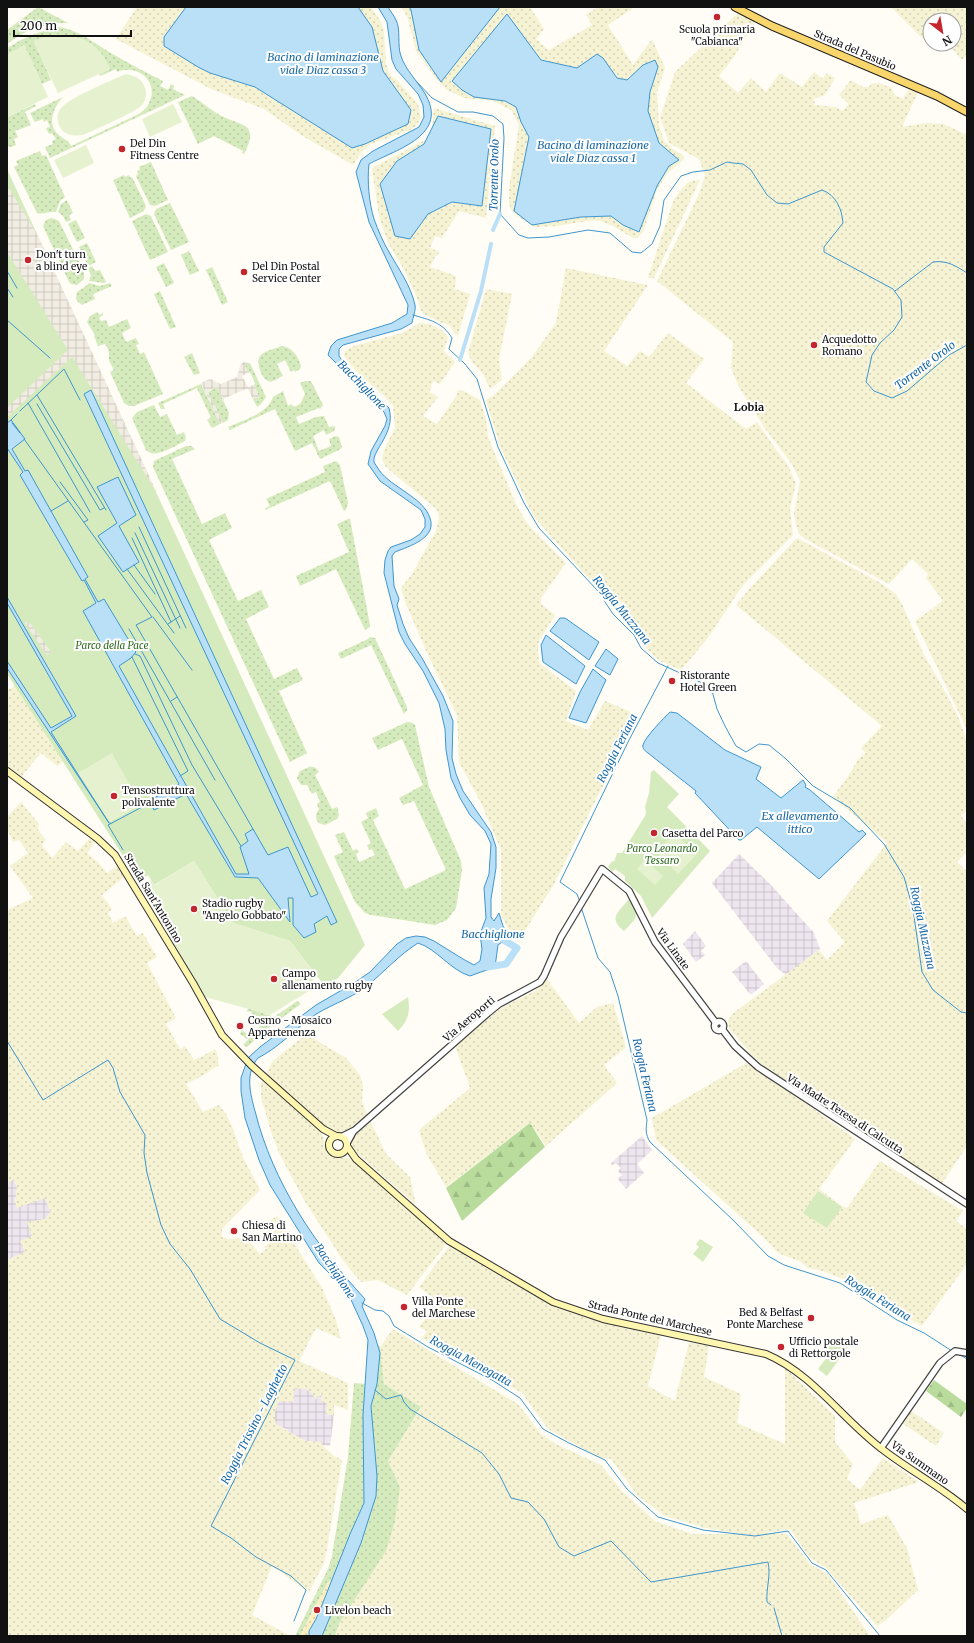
<svg xmlns="http://www.w3.org/2000/svg" width="974" height="1643" viewBox="0 0 974 1643" font-family="Merriweather,serif">
  <style>
    .industrial { fill: url(#industrial-grid) }
    .farmland { fill: url(#farmland-dots) }
    .grass { fill: url(#grass-dots) }
    .forest { fill: url(#forest-firs) }
    .sand { fill: url(#sand-dots) }
    .park { fill: #d5ebbd }
    .pitch { fill: #e6f2cf }
    .plaza { fill: url(#plaza-grid) }
    .water { fill: #b9e0f7; stroke: #3f96cf }
    .lines { fill: none; stroke-linecap: round; stroke-linejoin: round }
    .stream { stroke: #3f96cf; stroke-width: 1 }
    .canal { stroke: #b9e0f7; stroke-width: 4 }
    .river { stroke: #b9e0f7; stroke-width: 7 }
    .tertiary-casing { stroke: #444; stroke-width: 8 }
    .secondary-casing { stroke: #333; stroke-width: 8 }
    .primary-casing { stroke: #222; stroke-width: 9 }
    .tertiary { stroke: #fff; stroke-width: 5.5 }
    .secondary { stroke: #fff6b0; stroke-width: 6 }
    .primary { stroke: #f9d66b; stroke-width: 7 }
    .poi-dot { fill: #c4262e; stroke: #fff; stroke-width: 1.5 }
    .labels { text-anchor: middle; dominant-baseline: central; stroke-width: 4; stroke-linejoin: round; paint-order: stroke }
    .poi-label { font-size: 10px; fill: #111; stroke: #fff; text-anchor: start }
    .street-label { font-size: 10px; fill: #111; stroke: #fff }
    .park-label { font-size: 10px; font-style: italic; fill: #2f6b1f; stroke: #fff }
    .water-label { font-size: 11px; font-style: italic; fill: #1768a6; stroke: #fff }
    .neighbourhood-label { font-size: 11px; font-weight: bold; fill: #111; stroke: #fff }
  </style>
  <defs>
    <pattern id="industrial-grid" width="8" height="8" patternUnits="userSpaceOnUse"><rect width="8" height="8" fill="#eee6ef"/><path d="M0 4h8M4 0v8" fill="none" stroke="#cbc4cc"/></pattern>
    <pattern id="farmland-dots" width="8" height="8" patternUnits="userSpaceOnUse"><rect width="8" height="8" fill="#f6f3d4"/><path d="M2 2h.1M6 6h.1" fill="none" stroke="#d2cfb5" stroke-width="1.8" stroke-linecap="round"/></pattern>
    <pattern id="grass-dots" width="8" height="8" patternUnits="userSpaceOnUse"><rect width="8" height="8" fill="#d5ebbd"/><path d="M2 2h.1M6 6h.1" fill="none" stroke="#b6c8a1" stroke-width="1.8" stroke-linecap="round"/></pattern>
    <pattern id="forest-firs" width="22" height="20" patternUnits="userSpaceOnUse"><rect width="22" height="20" fill="#b9dc9c"/><path d="M5 1l3.5 6h-7zM16 11l3.5 6h-7z" fill="#9ebc85"/></pattern>
    <pattern id="sand-dots" width="8" height="8" patternUnits="userSpaceOnUse"><rect width="8" height="8" fill="#fbeec1"/><path d="M2 2h.1M6 6h.1" fill="none" stroke="#d6cba5" stroke-width="1.8" stroke-linecap="round"/></pattern>
    <pattern id="plaza-grid" width="8" height="8" patternUnits="userSpaceOnUse"><rect width="8" height="8" fill="#f1ede2"/><path d="M0 4h8M4 0v8" fill="none" stroke="#cecac1"/></pattern>
  </defs>
  <rect width="100%" height="100%" fill="#fffdf5"/>
  <g class="industrial">
    <path d="M739,854l32,31 43,48 6,16 -34,26 -9,-7 -65,-85z"/>
    <path d="M695,931l11,15 -5,5 4,4 -9,7 -13,-18z"/>
    <path d="M746,961l18,23 -12,10h-2l-18,-22z"/>
    <path d="M642,1136l10,14 -15,14 7,9 -18,16 -8,-10 4,-4 -4,-4 3,-3 -5,-5 -4,2 -1,-2z"/>
    <path d="M14,1179l3,9 -2,14 30,-4 6,14 -6,7 -14,3 1,14 -7,16 -18,8v-76z"/>
    <path d="M294,1388l12,1 11,7 5,-1 -1,3 6,5 -1,11 8,1 -4,31 -8,-1 -1,-3 -15,-1 -18,-9v-2l-11,-5 -2,-2v-11l2,-9z"/>
  </g>
  <g class="farmland">
    <path d="M137,7h234l10,15 3,9 2,33 4,11 8,6 20,23 3,14 -5,8 -6,4 -39,14 -10,9 -8,12 -52,-30 -37,-26 -53,-20 -95,-50z"/>
    <path d="M401,7h129l14,22 -8,10 13,11 43,-25 -6,-11 13,-7h32l1,2 -24,16 25,40 19,-26 13,29 -8,24 2,33 5,16 9,8 11,7v3l-17,15 -10,16 -14,42 -6,6h-4l-20,-12 -13,-5 -7,-1 -36,6 -23,1 -21,-14 -4,-9v-15l10,-64 -8,-15 -18,-9 -29,-3 -17,-8 -9,-9 -22,-30 -9,-35z"/>
    <path d="M891,7h76v48l-5,5 -14,-16h6v-24h-24v16l-6,4z"/>
    <path d="M739,12l16,9 -21,36 -15,19 19,17 13,-15 15,14 14,-19 22,14 12,-15 9,7 4,-6 8,5 -10,17 -11,4 1,6 21,2 6,4 7,-7 -10,-9 12,-15 12,7h6l3,-4h7l13,5 2,7 9,4 7,-12 8,5 -16,35 24,-4 18,1 23,11v595l-52,-109 28,-20 -17,-23 2,-4 -16,-15 -23,25 -84,-45 -6,-5 -3,-10 -2,-10 6,-34 -9,-17 -27,-36 -25,-40 -8,-19 2,-26 -76,-61 42,-87 6,-19 -6,-16 -30,-16 -9,-25 15,-46z"/>
    <path d="M434,108l61,18 -9,92 -27,-7 -17,27 -7,-2 -5,12 10,4 -5,5 -5,10 26,9 -1,13 15,5 -12,42 -3,-2 -5,-8 -25,-11 -4,-4 -5,-16 -13,-27 -15,-25 -9,-27 -7,-48 59,-31z"/>
    <path d="M700,180l-46,98h-6l26,-79 12,-15 5,-3z"/>
    <path d="M566,268l82,17 -44,66 23,15 13,-15 9,6 19,-24 36,26 -18,24 60,46 11,-7 22,32 9,11 8,19 -6,24 3,27 -50,50 -36,54 -26,31 -21,-9 -10,-9 -38,-47 -78,-88 -34,-70 -14,-47 8,-5 37,-37 25,-35z"/>
    <path d="M486,289l26,5 -13,65 3,21 -12,9 -7,-15 -11,-12 -4,-9z"/>
    <path d="M420,323l9,1 13,6 6,7 -4,14 11,11 -15,22 -6,-3 -3,4 1,1 -3,6 9,5 -15,19 14,8 20,-29 1,-5 6,1 16,9 6,19 2,18 28,67 10,18 10,11 30,30 -25,35v6l14,11 -16,26 -1,9 1,13 37,28 -10,30 22,9 17,-29 33,14 -84,169 -34,55 -10,-7 -9,-17v-65l-20,-47 -22,-41 -2,-47 -30,-62 -21,-49 -5,-16 11,-14 24,-43 3,-13 -1,-5 -2,-4 -50,-42 -3,-5 -1,-5 3,-9 10,-20 -2,-22 -9,-10 -28,-25 -12,-15 1,-5 9,-5 48,-13z"/>
    <path d="M797,538l82,44 17,12 7,12 20,47 24,42 12,24 8,23v68l-6,6 6,8v28l-10,10 10,9v275l-26,39 -178,-120 -12,-11 -22,-26 -1,-7 4,-7 87,-64 8,10 18,-18 -18,-21 60,-78 -54,-46 18,-25 7,-13 8,-6 -5,-5 21,-22 -146,-121 14,-17z"/>
    <path d="M15,686l48,76 -6,4 -16,-13 -20,24 -14,-11v-76z"/>
    <path d="M21,802l18,22 -1,6 8,10 -4,5 10,13 14,-16 12,9 12,-13 5,4 -8,11 11,9 9,11 10,-7 7,11 -22,18 10,14 -4,4 5,10 12,-7 12,20 6,-3 14,24 -10,6 29,55 -10,6 14,25 5,-3 9,14 22,-11 3,16 -17,11 -16,8 17,28 16,-7 7,9 6,12 10,29 18,35 -38,39v8l6,2 18,-1 14,16 6,-5 -2,-2 5,-4 -11,-14 19,-13 45,72 14,32 5,19 -25,-11 -17,33 49,22v27l-14,-5v10l-8,-1 1,-11 -6,-2 1,-6 -2,-1 -1,3 -2,-1 -1,4 -5,-8 -5,-3 -11,-1 -2,14 -14,-1 -4,11v8l2,5 29,16 16,1v3l12,11 8,4 -15,89 -3,14 -15,29 -37,-26 -20,49 36,20 -1,1h-280v-376l18,-8 -5,-11 12,-5 -5,-14 18,-3 6,-7 -6,-14 -28,10 -2,-6 2,-14 -3,-9 -7,5v-274l26,-12 -23,-32 18,-13 -9,-13 -6,2 -6,-14v-11z"/>
    <path d="M547,979l32,44 18,-16 16,-4 13,44 -22,18 13,18 -71,63 -16,-23 -84,64 -20,-34 -7,-23 51,-42 -15,-42 46,-38 34,-17z"/>
    <path d="M306,1034l40,24 14,17 3,11 -1,15 5,14 -21,17 -4,1 -11,-2 -63,-56 -1,-3 5,-10z"/>
    <path d="M748,1062l107,77 -36,50 23,17 5,2 33,-47 83,50 -7,10 11,8v35l-45,62 -56,-33 -13,-10 -30,-12 -15,-3 -7,-6 -23,-9 -13,-14 -109,-99 -4,-22z"/>
    <path d="M264,1079l58,53 5,20 5,5 16,1 8,4 91,81 -40,52 -29,-15 -17,2 -17,-20 -40,-62 -24,-45 -9,-23 -10,-35v-15z"/>
    <path d="M371,1122l15,32 24,23 6,28 -61,-54 -5,-7 1,-6z"/>
    <path d="M450,1245l103,61 53,16 55,13 -13,51 27,15 14,-59 20,4 -5,31 37,17 -4,29 48,21v-76l50,48v26l18,22 -6,15 13,11 23,-32 36,24 -65,21 7,21 27,-9 19,33 11,42 -33,31 -8,5 -51,-58 -17,-11 -19,-28 -26,4 23,1 23,30 18,10 42,62h-535l4,-11 61,-138 -12,-26 33,-53 -37,-24 -4,-37 13,-18 125,75 22,29 16,11 45,21 21,26 33,30 37,13h49l-35,-6 -41,-12 -27,-20 -27,-37 -13,-2 -50,-28 -26,-36 -100,-55 5,-7 -8,-4 19,-25 -19,-15z"/>
    <path d="M911,1411l33,22 -8,13 -34,-23z"/>
  </g>
  <g class="grass">
    <path d="M38,7l30,16c-23,-1 -43,7 -61,21v-14z"/>
    <path d="M59,27c20,3 35,16 52,26 17,10 34,19 52,28l-3,5 8,4 3,-6 3,2 -1,3 12,6 -135,63 -5,-11 8,-3 -1,-3 4,-2 -4,-6 -3,1 -3,-6 4,-1 -3,-7 -3,2 -1,-3 -8,3 -5,-9 33,-16c-10,11 -17,28 -3,39 6,5 8,3 11,10l68,-32c3,-3 7,-5 9,-9 13,-21 -9,-42 -31,-33l-1,-3 -16,7 -1,-2 11,-5 -76,-28 17,39 -9,4 -18,-39 -17,10v-7c16,-10 33,-17 52,-21z"/>
    <path d="M192,96c9,5 17,13 26,18 22,13 43,7 26,40l-2,-1 1,-2 -29,-15 -16,8 -20,-42z"/>
    <path d="M35,104l1,2 -11,6 6,13 -16,6 3,6 -4,2 2,6 -5,2 -4,-1v-29z"/>
    <path d="M40,151l2,5 4,-1 19,42 -5,4 -4,11c-7,-1 -12,3 -19,1l-23,-46 4,-2 -2,-4z"/>
    <path d="M151,162l17,38 -13,6 -5,-1 -14,-29 2,-2 -1,-3 3,-1 -1,-3z"/>
    <path d="M124,175l1,2 4,-2 1,3 2,-1 14,29 -2,5 -14,7 -17,-38z"/>
    <path d="M67,200l6,13 -4,2 2,5 -5,2 -3,-6 -5,-4 3,-8z"/>
    <path d="M170,203l19,39 -18,8 -17,-36 2,-5z"/>
    <path d="M146,214l5,2 17,36 -18,8 -18,-39z"/>
    <path d="M52,218l7,3 25,51v7l-7,6 -6,-1 -2,-2 -26,-56 3,-6z"/>
    <path d="M76,220l9,18 -8,4 -9,-18z"/>
    <path d="M87,243l9,19 -8,4 -9,-19z"/>
    <path d="M189,251l10,20 -9,4 -9,-20z"/>
    <path d="M164,263l10,20 -8,4 -10,-20z"/>
    <path d="M92,266l3,5 5,-1 6,12 -3,1 -14,-2 2,-6 -3,-7z"/>
    <path d="M212,267l16,35 -6,3 -16,-35z"/>
    <path d="M89,283l11,3 10,-3 2,3 -19,8 2,5 -13,6 -5,-4 -1,-3 1,-6 9,-6z"/>
    <path d="M160,291l16,36 -6,2 -16,-35z"/>
    <path d="M97,312l2,3 4,-2v2l-4,3 2,3 5,-1 3,7 18,-8 4,9 -9,5 4,9 10,-4 3,6 -3,1 4,9 4,-2 19,42 -29,12h-5l-5,-3 -14,-31 4,-2c-1,-2 -4,-7 -5,-10 -1,-7 2,-8 -4,-16l-7,2 -4,-10 1,-1 -8,-13 3,-6z"/>
    <path d="M282,346c11,2 16,10 19,20l-1,3 -5,3 -1,-2 -3,2 -6,-12 -8,4 6,12c-5,2 -10,7 -15,5 -7,-3 -13,-21 -7,-26 5,-5 14,-6 21,-9z"/>
    <path d="M192,353l8,20 -6,2 -10,-18z"/>
    <path d="M250,363l16,34 -5,7 -4,3 -4,-8 6,-2 -5,-12 1,-2 -5,-11 -2,1 -3,-7z"/>
    <path d="M305,381h5l2,2 11,22 -3,4 -1,-1 -23,9 3,7 17,-7 8,-1 5,11 6,-1v2l-1,3 -8,4 -2,-5 -11,6 6,15 12,-5 -2,-7 7,-3 3,1 3,10 -1,2 -21,10 -8,-16 -17,8 -20,-42 -45,21 -2,-3c16,-7 39,-13 45,-30l10,-6 5,15 3,-2 3,3 6,-3 5,-10 -5,-11z"/>
    <path d="M201,384l19,40 -8,4 -5,-8 4,-2 -14,-30 -34,16 2,5h-4l-3,-6z"/>
    <path d="M217,387l12,26 -1,7 -5,3 -15,-31z"/>
    <path d="M154,405l6,12 7,-3 10,21 7,-3 2,5 -1,4c-9,4 -30,19 -39,9l-14,-32 5,-6z"/>
    <path d="M186,446h5l4,3 -23,10 30,65 23,-11 7,15 -23,12 29,61 23,-11 8,17 -23,12 28,60 23,-11 6,12 -24,11 28,62 -17,9 -137,-295 1,-6z"/>
    <path d="M336,461l4,4 8,38 -2,7 -2,1 -14,-30 -65,29v-2l5,-2 -4,-7 59,-27 -2,-6z"/>
    <path d="M348,519h2l20,106 -1,3 -4,2 -29,-61 -36,17 -4,-10 53,-24 -12,-28z"/>
    <path d="M370,637l5,1 32,69v3l-3,4 -33,-69 -30,14 -3,-6 30,-14z"/>
    <path d="M407,722l6,1 2,2 14,62 32,74 1,9 -6,38 -9,12 -12,5 -64,-10 -6,-2 -10,-11 -21,-46 9,-4 -8,-17 9,-3 9,19 4,-2 2,3 -3,2 3,8 16,-7 -3,-6 -3,1 -2,-5 4,-2 -10,-21 7,-4 -2,-5 10,-5 3,8 -6,4 32,69 41,-19 -32,-69 -11,4 -4,-7 24,-13 -21,-46 -24,11 -6,-12z"/>
    <path d="M309,767c5,-1 8,1 10,5l-4,3 17,34 5,-2 2,8 -2,4 -12,6c-10,-1 -11,-9 -6,-16l-2,-5 3,-2 -4,-10 -4,2 -5,-9h-6l-4,-7 3,-7z"/>
    <path d="M297,1001l4,3 -29,21 -25,22 -4,-2 9,-10 -5,4 -7,-5 2,-4 5,4 2,-1 3,2 8,-9 -8,-9 -7,2 7,-3 -1,-5 -4,1 1,-4 26,9z"/>
    <path d="M378,1345l2,2 4,37 37,23 -33,54 12,26 -5,34 -9,30 -47,73 -4,12h-13l39,-93 15,-47 -5,-90 6,-22 2,-22z"/>
    <path d="M354,1383l12,1 -3,31 1,88 -14,31 -18,47 -4,1 -28,54h-5l33,-67 4,-13 16,-99z"/>
  </g>
  <g class="forest">
    <path d="M530,1123l15,24 -83,74 -16,-33z"/>
    <path d="M934,1380l33,24v4l-6,9 -35,-26z"/>
  </g>
  <path class="sand" d="M332,1581l-16,38 -7,12v5h-9l28,-54z"/>
  <g class="park">
    <path d="M7,169l358,776 -27,33 -12,10 -36,-47 -57,-18 -39,-62 -40,24 -6,-10 -9,6 -132,-207z"/>
    <path d="M654,770l25,24 -12,13 43,44 -58,67 -11,-22 -16,-15v-5l-10,-7 -3,3 -4,-5 4,-6 2,1 3,-9h5l23,-37 1,-4 -1,-5 4,-14 2,-21z"/>
    <path d="M631,899c8,20 7,17 -7,32 -16,-13 -6,-18 4,-31z"/>
    <path d="M408,997c2,15 1,23 -10,34l-16,-17z"/>
    <path d="M818,1191l24,16 -15,21 -24,-15z"/>
    <path d="M700,1239l13,8 -10,15 -10,-8 6,-7 -3,-3z"/>
    <path d="M833,1337l15,10 -21,29 -9,-7 10,-13 -6,-5z"/>
  </g>
  <g class="pitch">
    <path d="M54,34c27,1 45,8 56,35l-52,24 -25,-52z"/>
    <path d="M24,45l24,52 -41,20v-62z"/>
    <path d="M126,74c9,2 16,4 19,14 2,5 1,12 -3,17 -6,7 -48,25 -59,30 -8,1 -16,1 -22,-6 -3,-5 -5,-12 -2,-18 5,-12 54,-31 67,-37z"/>
    <path d="M173,104l9,18 -32,15 -8,-18z"/>
    <path d="M86,145l8,18 -31,15 -9,-18z"/>
    <path d="M112,753l29,52 -31,17 -32,-49z"/>
    <path d="M675,833l21,22 -18,19 -22,-22z"/>
    <path d="M645,860l18,16 -8,9 -18,-16z"/>
    <path d="M194,861l39,62 57,18 25,33 -6,17 -39,24 -65,-18 -65,-110 11,-7 4,5z"/>
  </g>
  <g class="plaza">
    <path d="M7,185l31,51 119,257 -85,-136 -65,60v-9l61,-58 -61,-98z"/>
    <path d="M244,362l6,1 -5,3 3,7 -6,3 6,11 6,-2 5,12 -6,2 -5,-10h-2l-21,9 -2,3 -6,-14 -9,4 15,32 -3,1 -19,-41 9,-4 11,5 16,-7 3,-11 2,-3z"/>
    <path d="M27,621l2,3 1,-1 21,29 -4,3 -22,-32z"/>
  </g>
  <g class="water">
    <path d="M186,7h172l14,20 11,44 28,39 -3,14 -43,20 -13,4 -97,-61 -45,-14 -12,-6 -34,-21v-9z"/>
    <path d="M378,7h10c2,4 6,8 8,13 5,9 1,26 5,36 4,13 16,25 23,36 27,43 -27,57 -55,72 -2,16 0,39 5,55 4,11 9,23 15,33 9,16 22,34 26,53 1,5 -2,12 -3,18l-11,6 -58,16 -4,4v7l6,9 44,43c7,25 -17,42 -15,54 1,2 4,6 5,8 13,18 44,27 51,48 7,20 -20,28 -35,34l-3,4 2,30 5,13 -2,6 6,19 6,14 13,20 21,38 10,25 -1,37 4,16 7,17 28,41 5,15v21l-5,31v18l3,4 5,-8 4,13 6,11 -11,8 -3,22 -25,9c-20,-6 -33,-27 -52,-33 -19,12 -34,29 -51,43 -18,14 -41,20 -58,33 -16,13 -33,30 -51,39 -13,15 -8,35 -3,53 18,72 60,134 110,188l-3,7 12,27 6,20 -3,31 -6,22 6,70 -1,20 -15,47 -39,93h-13v-5l7,-12 8,-19 26,-66 14,-31 -1,-88 5,-75 -5,-14 -16,-35 -28,-28 -49,-78 -11,-25 -14,-42 -4,-27v-13l7,-20 12,-11 56,-42 38,-22 16,-11 27,-28 9,-6 10,-2 9,1 9,4 29,18 11,6 6,-4 2,-12 -2,-15 6,-16 -2,-30 5,-14 2,-30 -6,-13 -15,-16 -10,-17 -9,-20 -5,-28 -1,-21 -6,-26 -16,-32 -18,-27 -6,-12 -15,-59 1,-13 3,-9 3,-4 20,-7 9,-6 5,-7v-8l-4,-9 -41,-29 -12,-17 3,-13 14,-25 2,-7 -3,-7 -56,-57 3,-9 6,-6 55,-17 15,-9 1,-9 -39,-83 -13,-50 5,-12 12,-9 46,-24 5,-10 -1,-12 -5,-11 -22,-25 -4,-9 -5,-38z"/>
    <path d="M409,7h91l-59,75 -22,-32 -8,-40z"/>
    <path d="M507,14l34,46 36,8 20,-14 6,4 14,20 10,2 16,-15 12,-5 3,7 -8,25 -2,19 11,32 20,17 -10,6 -12,20 -18,46 -16,-7 -12,-9 -30,1 -49,8 -18,-14 15,-74 -8,-15 -5,-15 -11,-6 -31,-4 -12,-7 -10,-9z"/>
    <path d="M438,116l53,13 -9,77 -30,-4 -24,12 -18,25 -15,-3 -15,-52 17,-23 27,-17z"/>
    <path d="M91,390l246,532 -6,3 -4,-9 -13,8 2,8 -12,6 -11,-13v-27h-5l2,24 -32,-44 -23,-1 -49,-83 -32,16 -5,-9 30,-17 -96,-173 13,-8 -12,-23 -2,1 -62,-106 3,-3 -16,-24v-25l4,-3 14,19 -13,10 13,22 3,-1 60,107 -3,2 13,23 6,-3 32,53 -5,6 -12,8 117,208h13l-9,-27 8,-6 -3,-7 8,-5 15,26 20,-8 23,50 7,-3 -234,-500z"/>
    <path d="M118,477l18,38 -17,11 20,36 -16,10 -25,-36 19,-13 -20,-36z"/>
    <path d="M7,597l69,119 -25,16 58,91 -102,-155v-7l44,67 21,-12 -65,-113z"/>
    <path d="M560,618h5l34,24 -10,18 -39,-29z"/>
    <path d="M546,635l39,31 -9,18 -33,-22 -2,-17z"/>
    <path d="M606,649l12,10 -8,16 -15,-9z"/>
    <path d="M593,669l13,11 -20,43 -17,-5 11,-26z"/>
    <path d="M670,712l7,1 48,37 36,17 -5,12 25,19 22,-18 3,5 -1,2 5,3 49,42 3,-2 4,4 -47,45 -62,-52 -16,13h-2l-44,-47 1,-2 -48,-38c-3,-2 -6,-5 -5,-8 2,-8 21,-27 27,-33z"/>
  </g>
  <g class="lines">
    <g class="stream">
      <path d="M417,82l15,16 26,14h15l20,4 10,8 1,14 -4,76 19,21 9,3 21,-1 39,-7 22,3 22,19 9,1 11,-9 8,-18 4,-26 17,-24 12,-4 17,-2 17,-8 6,1 10,1 8,6 16,25 10,8 11,1 34,-14c14,5 20,19 21,33l-19,24v5l69,37 8,11 1,17 -8,13 -14,13 -8,12 -6,27 8,9 18,7 15,-7 42,-36 18,-10"/>
      <path d="M7,271l10,17"/>
      <path d="M7,288l6,9"/>
      <path d="M895,291l38,-29c14,-2 23,4 34,11"/>
      <path d="M413,315c17,5 29,7 39,23l-3,11 16,15 12,15 21,68 26,56 15,25 58,62 16,24 21,21 7,13 17,15 53,24 6,22 8,17 11,20 10,6 13,-8 10,1 16,13 28,28 37,22 34,36 20,33 9,32 9,63 11,18 28,22 6,1"/>
      <path d="M7,320l43,38"/>
      <path d="M37,395l69,115"/>
      <path d="M28,403l62,109"/>
      <path d="M37,404l63,106 4,-2"/>
      <path d="M20,411l44,-42 16,31"/>
      <path d="M11,420l6,-6"/>
      <path d="M12,423l8,10"/>
      <path d="M24,439l128,178 -16,8 117,204"/>
      <path d="M60,482l28,38 -4,2"/>
      <path d="M51,511l17,-10"/>
      <path d="M139,527l47,101"/>
      <path d="M135,533l45,95"/>
      <path d="M132,538l39,84"/>
      <path d="M134,565l21,29"/>
      <path d="M127,569l47,64"/>
      <path d="M153,617l39,53"/>
      <path d="M168,624l12,-8"/>
      <path d="M129,629l86,151"/>
      <path d="M135,654l5,2 52,109 49,81"/>
      <path d="M132,657l56,114 -8,5"/>
      <path d="M171,701l6,-4"/>
      <path d="M110,823v1l-2,1 15,25"/>
      <path d="M110,824l32,-17"/>
      <path d="M580,902l-3,-8 -17,-12 69,-142 39,-74"/>
      <path d="M581,907l17,51 12,14 8,24 29,124c-1,8 -2,14 3,22l83,78 35,36 16,9 56,18 57,37 27,13 28,18"/>
      <path d="M7,1041l36,59 65,-40 5,8 7,24 25,43 -1,18 3,20 14,52 9,19 20,25 30,50 40,24 35,17 -84,166 20,12 25,19 35,19 15,14 -12,31"/>
      <path d="M362,1303l13,7 8,1 6,5 5,10 34,21 64,33 28,18 23,31 26,14 36,17 22,29 31,28 45,13 52,6 33,-5 24,32 14,7 54,66"/>
      <path d="M959,1354l8,5"/>
      <path d="M375,1390l11,9 15,-4 3,7 6,7 72,44 17,21 12,24 17,4 16,17 15,28 15,9 37,-15 40,41 117,-20c3,15 -2,25 -1,40l4,3"/>
      <path d="M774,1608l8,28"/>
    </g>
    <g class="canal">
      <path d="M493,230l7,-16"/>
      <path d="M460,360l21,-69 10,-47"/>
    </g>
    <path class="river" d="M487,967l19,-3 11,-16 -20,-12"/>
    <defs>
      <g id="tertiary">
        <circle cx="719" cy="1026" r="4.5"/>
        <path d="M722,1029l13,17 23,21 209,137"/>
        <path d="M341,1137l14,-7 133,-117 11,-9 41,-22 4,-6 17,-39 41,-68 27,22 26,51 61,81"/>
        <path d="M347,1143l6,-11"/>
        <path d="M881,1448l59,-85 15,-12 12,2"/>
      </g>
      <g id="secondary">
        <path d="M7,771l91,68 17,16 78,128 29,52 29,30 72,64 13,7"/>
        <circle cx="338" cy="1145" r="9"/>
        <path d="M347,1146l9,13 93,82 104,61 50,17 163,35c47,20 76,65 116,95 27,21 58,37 85,60"/>
      </g>
      <path id="primary" d="M735,7l37,19 165,70 30,16"/>
    </defs>
    <use href="#tertiary" class="tertiary-casing"/>
    <use href="#secondary" class="secondary-casing"/>
    <use href="#primary" class="primary-casing"/>
    <use href="#tertiary" class="tertiary"/>
    <use href="#secondary" class="secondary"/>
    <use href="#primary" class="primary"/>
  </g>
  <g class="poi-dot">
    <circle cx="717" cy="17" r="4"/>
    <circle cx="122" cy="149" r="4"/>
    <circle cx="28" cy="260" r="4"/>
    <circle cx="244" cy="272" r="4"/>
    <circle cx="814" cy="345" r="4"/>
    <circle cx="672" cy="681" r="4"/>
    <circle cx="114" cy="796" r="4"/>
    <circle cx="654" cy="833" r="4"/>
    <circle cx="194" cy="909" r="4"/>
    <circle cx="274" cy="979" r="4"/>
    <circle cx="240" cy="1026" r="4"/>
    <circle cx="234" cy="1231" r="4"/>
    <circle cx="404" cy="1307" r="4"/>
    <circle cx="811" cy="1318" r="4"/>
    <circle cx="781" cy="1347" r="4"/>
    <circle cx="317" cy="1610" r="4"/>
  </g>
  <g class="labels">
    <g class="poi-label">
      <text x="717" y="29" text-anchor="middle">Scuola primaria<tspan x="717" dy="12">"Cabianca"</tspan></text>
      <text x="130" y="143">Del Din<tspan x="130" dy="12">Fitness Centre</tspan></text>
      <text x="36" y="254">Don't turn<tspan x="36" dy="12">a blind eye</tspan></text>
      <text x="252" y="266">Del Din Postal<tspan x="252" dy="12">Service Center</tspan></text>
      <text x="822" y="339">Acquedotto<tspan x="822" dy="12">Romano</tspan></text>
      <text x="680" y="675">Ristorante<tspan x="680" dy="12">Hotel Green</tspan></text>
      <text x="122" y="790">Tensostruttura<tspan x="122" dy="12">polivalente</tspan></text>
      <text x="662" y="833">Casetta del Parco</text>
      <text x="202" y="903">Stadio rugby<tspan x="202" dy="12">"Angelo Gobbato"</tspan></text>
      <text x="282" y="973">Campo<tspan x="282" dy="12">allenamento rugby</tspan></text>
      <text x="248" y="1020">Cosmo - Mosaico<tspan x="248" dy="12">Appartenenza</tspan></text>
      <text x="242" y="1225">Chiesa di<tspan x="242" dy="12">San Martino</tspan></text>
      <text x="412" y="1301">Villa Ponte<tspan x="412" dy="12">del Marchese</tspan></text>
      <text x="803" y="1312" text-anchor="end">Bed &amp; Belfast<tspan x="803" dy="12">Ponte Marchese</tspan></text>
      <text x="789" y="1341">Ufficio postale<tspan x="789" dy="12">di Rettorgole</tspan></text>
      <text x="325" y="1610">Livelon beach</text>
    </g>
    <g class="street-label">
      <text transform="translate(855 50) rotate(23)">Strada del Pasubio</text>
      <text transform="translate(153 898) rotate(59)">Strada Sant'Antonino</text>
      <text transform="translate(673 949) rotate(54)">Via Linate</text>
      <text transform="translate(469 1019) rotate(-40)">Via Aeroporti</text>
      <text transform="translate(845 1114) rotate(33)">Via Madre Teresa di Calcutta</text>
      <text transform="translate(650 1318) rotate(13)">Strada Ponte del Marchese</text>
      <text transform="translate(920 1463) rotate(35)">Via Summano</text>
    </g>
    <g class="park-label">
      <text x="112" y="645">Parco della Pace</text>
      <text x="662" y="848">Parco Leonardo<tspan x="662" dy="12">Tessaro</tspan></text>
    </g>
    <g class="water-label">
      <text x="323" y="57">Bacino di laminazione<tspan x="323" dy="13">viale Diaz cassa 3</tspan></text>
      <text x="593" y="145">Bacino di laminazione<tspan x="593" dy="13">viale Diaz cassa 1</tspan></text>
      <text transform="translate(494 175) rotate(-89)">Torrente Orolo</text>
      <text transform="translate(925 365) rotate(-37)">Torrente Orolo</text>
      <text transform="translate(362 385) rotate(46)">Bacchiglione</text>
      <text transform="translate(622 610) rotate(51)">Roggia Muzzana</text>
      <text transform="translate(617 748) rotate(-63)">Roggia Feriana</text>
      <text x="800" y="816">Ex allevamento<tspan x="800" dy="13">ittico</tspan></text>
      <text transform="translate(923 928) rotate(78)">Roggia Muzzana</text>
      <text x="493" y="934">Bacchiglione</text>
      <text transform="translate(645 1075) rotate(77)">Roggia Feriana</text>
      <text transform="translate(335 1271) rotate(56)">Bacchiglione</text>
      <text transform="translate(878 1298) rotate(32)">Roggia Feriana</text>
      <text transform="translate(471 1361) rotate(29)">Roggia Menegatta</text>
      <text transform="translate(254 1424) rotate(-63)">Roggia Trissino - Laghetto</text>
    </g>
    <g class="neighbourhood-label">
      <text x="749" y="407">Lobia</text>
    </g>
  </g>
  <rect width="974" height="1643" fill="none" stroke="#111111" stroke-width="16"/>
  <g transform="translate(942 32) rotate(149)"><circle r="19" fill="#ffffff" stroke="#a0a0a0"/>
  <path d="M0-3L7 15L0 10L-7 15Z" fill="#c4262e"/>
  <text y="-6" font-size="11" font-weight="bold" text-anchor="middle" fill="#111111">N</text>
  </g>
  <path d="M14 30v6h117v-6" fill="none" stroke="#111111" stroke-width="2"/>
  <text x="20" y="30" font-size="12" fill="#111111" stroke="#ffffff" stroke-width="3" paint-order="stroke">200 m</text>
</svg>
